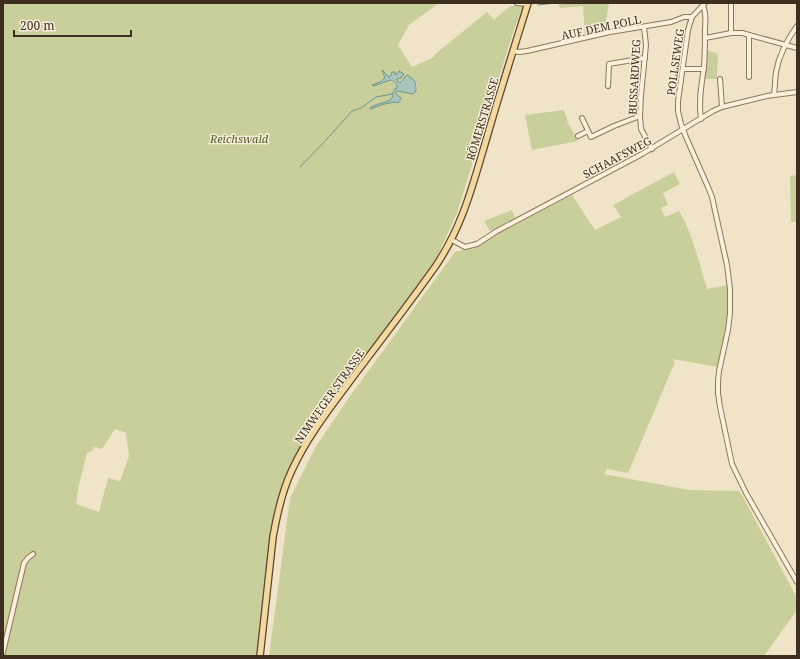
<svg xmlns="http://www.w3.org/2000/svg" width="800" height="659" viewBox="0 0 800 659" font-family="'Noto Serif',serif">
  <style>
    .green { fill: #c9cf9b; fill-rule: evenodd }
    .water { fill: #a9c4bc; stroke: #6f938a }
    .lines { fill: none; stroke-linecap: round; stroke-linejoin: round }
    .stream { stroke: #6f938a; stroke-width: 1 }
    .minor-casing { stroke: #8d765c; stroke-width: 6 }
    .major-casing { stroke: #5b4430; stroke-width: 8 }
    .minor { stroke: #faf1dc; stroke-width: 4 }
    .major { stroke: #f3d9a0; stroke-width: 5.5 }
    .labels { text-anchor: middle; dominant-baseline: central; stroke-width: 3; stroke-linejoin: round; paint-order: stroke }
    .street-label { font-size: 11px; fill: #3d2e20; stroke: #f7eed8 }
    .park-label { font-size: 11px; font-style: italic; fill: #4d5a26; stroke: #f7eed8 }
  </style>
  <rect width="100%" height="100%" fill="#f0e4c8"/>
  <g class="green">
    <path d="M3,3h436l-30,22 -11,20 14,22 22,-10v-2l53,-43 7,8 16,-14h13l-8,21 -1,2 -57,184 -20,44 -93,132 -46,70 -19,48 -19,149h-257zM382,71h1l6,6h1l1,-4 5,3 3,-4 2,6 -4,1 1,3 3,1 1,-3 15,4 -1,7 -3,3 -13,-2 -3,-1 -2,2 3,2 3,4 -2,4c-8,-3 -19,2 -27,5h-2c7,-6 17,-4 23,-11v-1l-1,-2c2,-4 2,-4 5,-6 -4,-11 -13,-6 -22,-5l5,-1 5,-4zM115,429l11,4 3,23 -9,25 -12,-3 -9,34 -23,-8 2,-15 9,-36 5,-2 2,-4 8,2z"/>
    <path d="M558,3h51l-5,30 -19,4 -2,-31 -23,2z"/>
    <path d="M707,50l11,4 -1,25h-14z"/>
    <path d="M564,110l4,13 10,18 -46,9 -7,-35z"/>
    <path d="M674,172l6,12 -17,9 5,12 -7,3 4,9 14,-6c14,23 20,52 28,78l20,-4 2,26 -2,16 -9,40 -45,-8v2l2,1 -47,111 -21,-4 -3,5 85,16 50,1 5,8 53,99v12l-33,46h-495l21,-158 25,-50 33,-49 107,-147 20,-5 42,-24 55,-28 23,35 26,-13 -8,-12z"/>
    <path d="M797,175v47h-6l-1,-46z"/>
    <path d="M512,210l3,8 -25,13 -6,-10z"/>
  </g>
  <path class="water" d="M382,70l7,7h1l2,-5h3l1,3 3,-4 5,3 -3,4 -4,1v2l3,2 7,-8c8,6 9,5 9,16l-3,3 -16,-3 -2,2 6,5 -2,4 -1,1 -2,-1c-9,1 -17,3 -25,7l-1,-1c7,-6 20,-4 23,-12l-1,-2 3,-5 2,-1c0,-4 -3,-7 -7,-8l-16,6 -2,-1 8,-3 5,-4z"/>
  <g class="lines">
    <g class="stream">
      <path d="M538,5l17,-2"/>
      <path d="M300,167l26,-27 26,-29 9,-3 15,-11 16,-3"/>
    </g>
    <defs>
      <g id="minor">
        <path d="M517,3l11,1"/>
        <path d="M705,3l-13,14 -4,13 -10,71v10l3,13 5,13 22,50 4,10 15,68 3,24v24l-2,17 -9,41 -1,11v11l2,14 12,57 14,29 51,89"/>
        <path d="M644,27l2,18 -5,50 -1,21 1,13 11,20"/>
        <path d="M731,33v-30"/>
        <path d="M705,38l26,-5h11l55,15"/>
        <path d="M513,51l6,1 8,-1 83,-19 61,-10 13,-5h8"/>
        <path d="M683,69h21"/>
        <path d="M749,77v-42"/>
        <path d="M720,79l2,28"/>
        <path d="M608,86l1,-22 36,-6"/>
        <path d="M774,95c1,-8 1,-15 2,-23 3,-17 11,-32 21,-46"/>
        <path d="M582,118l9,19 23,-11 26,-10"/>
        <path d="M701,119c-3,-18 1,-36 3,-53 1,-12 1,-24 1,-35 0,-8 2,-18 -2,-25"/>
        <path d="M578,136l10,-5"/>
        <path d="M452,240l13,7 12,-3 20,-13 145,-77 71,-43 9,-4 45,-11 30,-4"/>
        <path d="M3,652l21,-89 4,-5 5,-4"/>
      </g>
      <path id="major" d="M260,656l13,-119c4,-23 9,-46 19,-67 17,-37 43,-68 67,-101 26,-34 51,-67 76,-102 28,-41 38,-83 52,-130 13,-45 27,-89 41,-134"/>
    </defs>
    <use href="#minor" class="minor-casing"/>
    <use href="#major" class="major-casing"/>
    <use href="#minor" class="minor"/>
    <use href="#major" class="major"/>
  </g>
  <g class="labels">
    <g class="street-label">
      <text transform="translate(601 27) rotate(-12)">AUF DEM POLL</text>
      <text transform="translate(675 62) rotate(-82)">POLLSEWEG</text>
      <text transform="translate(634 77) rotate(-87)">BUSSARDWEG</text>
      <text transform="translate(482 119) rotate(-73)">RÖMERSTRASSE</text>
      <text transform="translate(617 157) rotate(-28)">SCHAAFSWEG</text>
      <text transform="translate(329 396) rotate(-55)">NIMWEGER STRASSE</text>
    </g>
    <g class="park-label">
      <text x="239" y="138">Reichswald</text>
    </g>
  </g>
  <rect width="800" height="659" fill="none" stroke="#3d2e20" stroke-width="8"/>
  <path d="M14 30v6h117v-6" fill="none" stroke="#3d2e20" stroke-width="2"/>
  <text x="20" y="30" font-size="12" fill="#3d2e20" stroke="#f7eed8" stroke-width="3" paint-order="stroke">200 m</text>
</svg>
